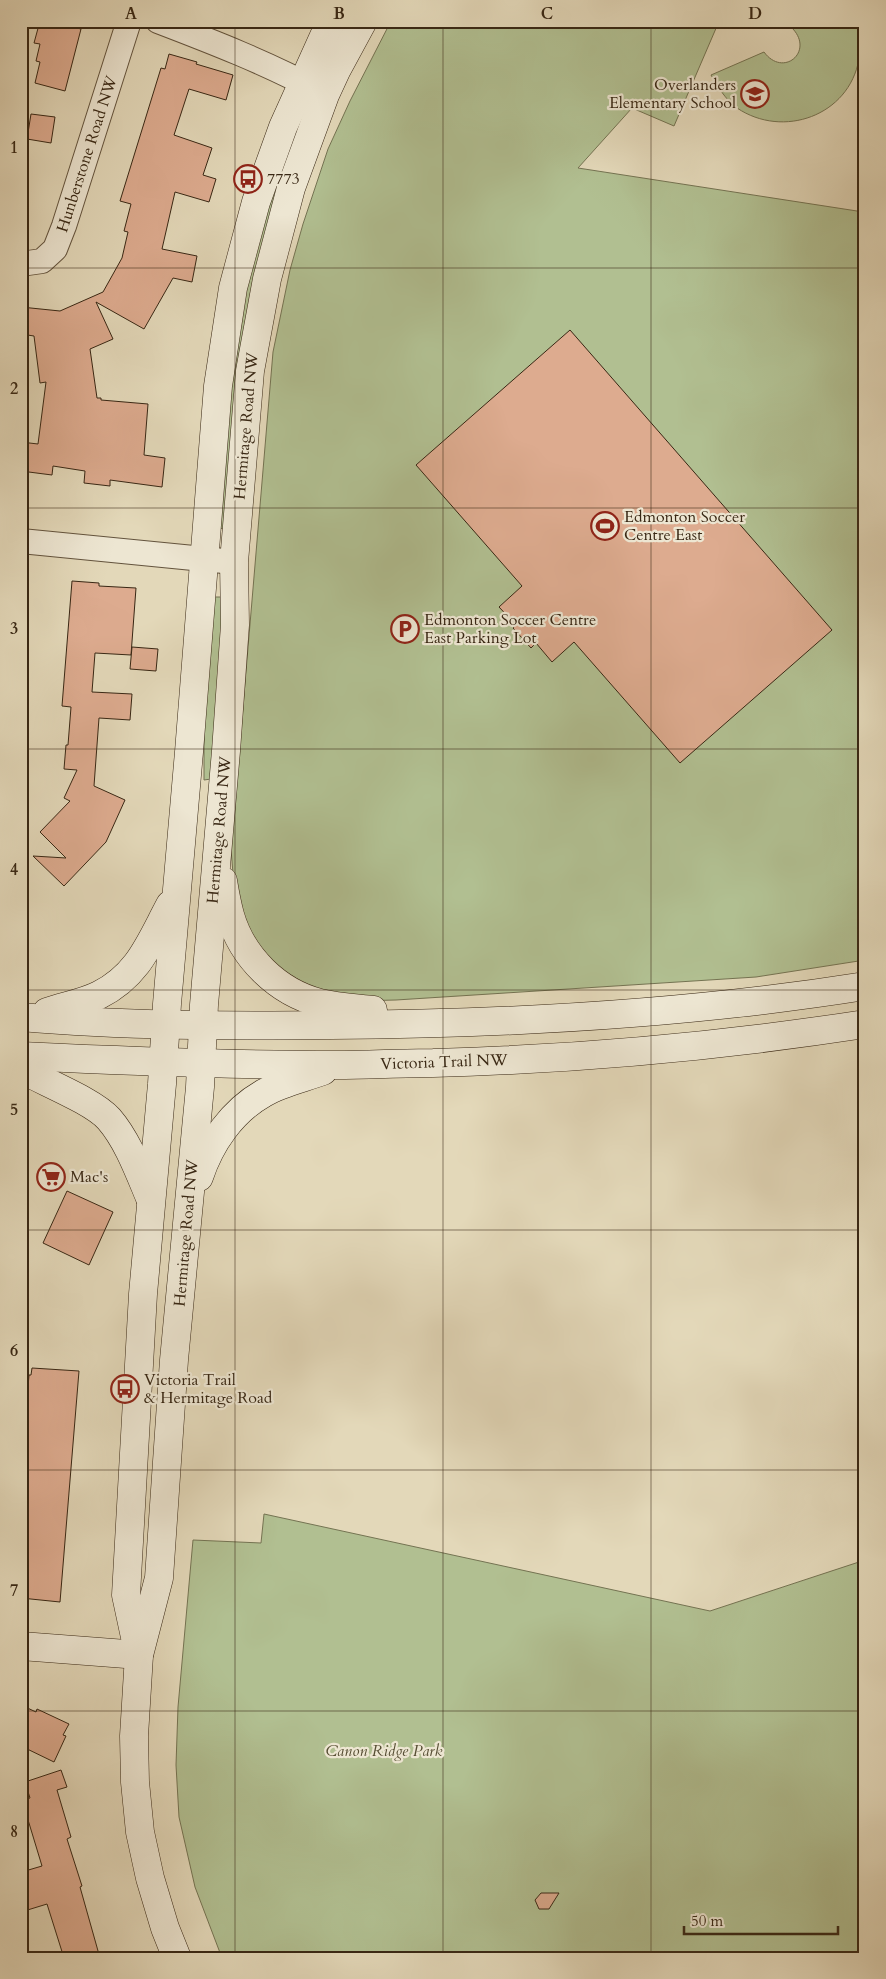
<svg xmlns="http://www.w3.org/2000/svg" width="886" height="1979" viewBox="0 0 886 1979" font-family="Cardo,serif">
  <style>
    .green { fill: #b1bf91; stroke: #747352 }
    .building { fill: #ddab8f; stroke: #382714 }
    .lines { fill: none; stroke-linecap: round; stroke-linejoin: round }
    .street-casing { stroke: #63533d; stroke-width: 26 }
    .secondary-casing { stroke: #382714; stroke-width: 29 }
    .street { stroke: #ede6d2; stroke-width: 24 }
    .secondary { stroke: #ede6d2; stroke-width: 28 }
    .grid { fill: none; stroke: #382714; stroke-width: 1; stroke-opacity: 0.55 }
    .labels { text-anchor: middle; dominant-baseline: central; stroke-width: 4.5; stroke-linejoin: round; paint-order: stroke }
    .poi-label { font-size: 16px; fill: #382714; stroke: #ede6d2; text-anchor: start }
    .street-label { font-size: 16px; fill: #382714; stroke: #ede6d2 }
    .park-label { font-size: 16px; font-style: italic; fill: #564d33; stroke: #ede6d2 }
    .neatline { fill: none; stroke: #382714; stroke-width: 2 }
    .grid-label { font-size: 16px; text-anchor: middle; font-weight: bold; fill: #382714 }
  </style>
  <rect width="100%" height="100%" fill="#e3d8b9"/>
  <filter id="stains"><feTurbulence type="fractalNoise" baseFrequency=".004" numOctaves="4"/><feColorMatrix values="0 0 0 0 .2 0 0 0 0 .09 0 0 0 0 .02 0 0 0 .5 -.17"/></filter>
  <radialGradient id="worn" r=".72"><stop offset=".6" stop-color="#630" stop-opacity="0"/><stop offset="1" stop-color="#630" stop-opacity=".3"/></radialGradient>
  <g class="green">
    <path d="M391,21h320l-1,2 7,3 -43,100 -42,-18 -54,60 279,43h8v749l-109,17 -360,23 -42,1 -45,-15 -30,-18 -29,-31 -16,-51 -3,-37 42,-497 17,-82 13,-46 25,-75 22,-48z"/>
    <path d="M796,21h61c4,12 4,26 2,38 -10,57 -76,80 -122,49 -12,-9 -19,-21 -26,-33l53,-23c19,26 50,0 29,-23z"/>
    <path d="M298,116l8,2 -79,411 -9,-1 17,-185 18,-91z"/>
    <path d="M212,597h9l3,17 -13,165 -7,1v-60z"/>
    <path d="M264,1514l446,97 155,-51v398h-643l-27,-71 -16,-70 -3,-52 2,-58 15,-167 68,3z"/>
  </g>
  <g class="building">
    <path d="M40,21h9l32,8 -16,62 -30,-8 5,-21 -4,-1 4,-17 -6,-1z"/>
    <path d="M169,54l28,8 -1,2 37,11 -7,25 -37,-11 -15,46 38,13 -9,27 13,4 -7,23 -34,-10 -13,57 35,7 -5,26 -19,-4 -29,51 -48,-27 17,37 -23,10 7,49h4v2l47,4 -4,51 21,3 -3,29 -52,-7v6l-26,-3 1,-12 -32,-5 -1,9 -31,-4v-29l17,2 8,-62 -6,1 -6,-47 -13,-2v-27l39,4 43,-19 19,-34 6,-26 -4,-1 7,-27 -11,-3 41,-133 4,1z"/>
    <path d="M31,114l24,3 -4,26 -24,-4z"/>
    <path d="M570,330l262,300 -152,133 -106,-121 -22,20 -16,-19 -5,5 -18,-20 3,-3 -17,-18 23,-21 -106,-121z"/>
    <path d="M72,581l27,2v3l37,2 -5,67 -36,-2 -3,39 40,2 -2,26 -31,-2 -5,68 31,14 -19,42 -42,44 -31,-30 33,2 -26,-26 30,-31 -6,-3 13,-28 -13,-1 2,-24h2l3,-38 -9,-1z"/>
    <path d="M132,647l26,2 -2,22 -26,-2z"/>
    <path d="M67,1191l46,21 -24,53 -46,-22z"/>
    <path d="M32,1368l47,3 -19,231 -39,-4v-106l5,-46h-2l1,-24 4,-47h2z"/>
    <path d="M21,1705l15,7 1,-3 32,15 -6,11 3,1 -12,26 -33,-16z"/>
    <path d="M61,1770l6,17 -10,3 14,47 -4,2 15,47 -2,1 20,71h-36l-17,-54 -26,8v-35l5,-1 -1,-5 17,-5 -20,-66 8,-2 -5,-16z"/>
    <path d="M541,1893h18l-10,16h-10l-4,-9z"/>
  </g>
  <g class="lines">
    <defs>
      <g id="street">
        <path d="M158,21c55,21 109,42 161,70"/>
        <path d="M21,264l21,-3 13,-12 9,-23 65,-205"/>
        <path d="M21,541l213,21"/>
      </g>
      <g id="secondary">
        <path d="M223,881c2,12 4,23 7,34 12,42 47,77 90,88 17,4 35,5 53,7"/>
        <path d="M47,1012c17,-6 36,-9 52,-17 40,-20 51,-53 71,-90"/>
        <path d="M21,1017c103,9 207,9 310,8 178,-1 358,-11 534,-39"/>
        <path d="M21,1056c105,5 210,9 315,9 32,0 65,-2 97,-2 145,-4 289,-17 432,-39"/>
        <path d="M21,1069c23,13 72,32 88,50 19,22 30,53 41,79"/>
        <path d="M199,1177c11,-34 33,-66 65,-84 17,-10 40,-15 59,-22"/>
        <path d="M21,1646l118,9"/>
        <path d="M138,1651l-12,-56 17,-301 19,-210 5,-80 22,-252 29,-366 15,-98 23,-86 27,-75 41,-91 8,-15"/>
        <path d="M177,1958l-12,-30 -15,-50 -10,-46 -5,-50 -1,-46 5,-81 20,-77 15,-218 26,-273 4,-82 22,-254 9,-126 -1,-63 16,-191 17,-92 24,-91 34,-93 12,-26 26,-48"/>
      </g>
    </defs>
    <use href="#street" class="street-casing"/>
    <use href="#secondary" class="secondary-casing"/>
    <use href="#street" class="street"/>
    <use href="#secondary" class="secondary"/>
  </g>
  <path class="grid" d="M235,21v1937M443,21v1937M651,21v1937M21,268h844M21,508h844M21,749h844M21,990h844M21,1230h844M21,1470h844M21,1711h844"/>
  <defs>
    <symbol id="school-ring" viewBox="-11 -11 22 22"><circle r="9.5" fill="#ede6d2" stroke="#8f2418" stroke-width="1.5"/><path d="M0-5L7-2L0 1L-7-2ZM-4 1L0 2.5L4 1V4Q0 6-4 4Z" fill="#8f2418"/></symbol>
    <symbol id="bus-ring" viewBox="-11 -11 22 22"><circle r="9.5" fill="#ede6d2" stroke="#8f2418" stroke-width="1.5"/><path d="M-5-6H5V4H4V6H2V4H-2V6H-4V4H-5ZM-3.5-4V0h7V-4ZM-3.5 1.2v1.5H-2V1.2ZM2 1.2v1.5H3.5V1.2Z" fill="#8f2418"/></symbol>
    <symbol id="stadium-ring" viewBox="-11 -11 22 22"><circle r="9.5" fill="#ede6d2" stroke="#8f2418" stroke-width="1.5"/><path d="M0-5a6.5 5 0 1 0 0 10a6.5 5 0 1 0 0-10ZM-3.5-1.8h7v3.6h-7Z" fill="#8f2418"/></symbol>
    <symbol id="parking-ring" viewBox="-11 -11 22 22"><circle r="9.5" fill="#ede6d2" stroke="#8f2418" stroke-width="1.5"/><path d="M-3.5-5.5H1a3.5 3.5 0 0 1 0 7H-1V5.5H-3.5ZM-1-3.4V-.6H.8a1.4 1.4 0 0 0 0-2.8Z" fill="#8f2418"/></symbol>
    <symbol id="supermarket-ring" viewBox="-11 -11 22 22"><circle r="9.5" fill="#ede6d2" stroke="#8f2418" stroke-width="1.5"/><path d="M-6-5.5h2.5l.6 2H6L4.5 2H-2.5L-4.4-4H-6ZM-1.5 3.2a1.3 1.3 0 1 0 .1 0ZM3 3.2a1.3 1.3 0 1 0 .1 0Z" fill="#8f2418"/></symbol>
  </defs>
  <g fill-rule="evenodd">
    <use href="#school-ring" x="739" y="78" width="32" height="32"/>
    <use href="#bus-ring" x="232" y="163" width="32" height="32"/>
    <use href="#stadium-ring" x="589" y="510" width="32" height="32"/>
    <use href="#parking-ring" x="389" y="613" width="32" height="32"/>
    <use href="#supermarket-ring" x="35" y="1161" width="32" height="32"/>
    <use href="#bus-ring" x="109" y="1373" width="32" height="32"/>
  </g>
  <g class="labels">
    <g class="poi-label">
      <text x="736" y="85" text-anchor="end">Overlanders<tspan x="736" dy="18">Elementary School</tspan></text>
      <text x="267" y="179">7773</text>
      <text x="624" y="517">Edmonton Soccer<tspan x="624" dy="18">Centre East</tspan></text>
      <text x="424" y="620">Edmonton Soccer Centre<tspan x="424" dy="18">East Parking Lot</tspan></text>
      <text x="70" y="1177">Mac's</text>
      <text x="144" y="1380">Victoria Trail<tspan x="144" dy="18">&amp; Hermitage Road</tspan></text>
    </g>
    <g class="street-label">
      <text transform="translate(87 154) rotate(-72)">Hunberstone Road NW</text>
      <text transform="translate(246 426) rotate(-85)">Hermitage Road NW</text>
      <text transform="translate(219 830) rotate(-85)">Hermitage Road NW</text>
      <text transform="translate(444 1062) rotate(-2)">Victoria Trail NW</text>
      <text transform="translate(186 1233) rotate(-85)">Hermitage Road NW</text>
    </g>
    <g class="park-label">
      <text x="384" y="1751">Canon Ridge Park</text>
    </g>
  </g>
  <rect width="886" height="1979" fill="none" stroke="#e3d8b9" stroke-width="55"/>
  <path d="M684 1926v8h154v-8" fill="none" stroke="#382714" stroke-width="2.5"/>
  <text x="691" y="1926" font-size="15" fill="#382714" stroke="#ede6d2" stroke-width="4" paint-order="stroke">50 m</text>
  <rect x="28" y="28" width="830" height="1924" class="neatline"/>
  <g class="grid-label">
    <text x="131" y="19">A</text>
    <text x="339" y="19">B</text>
    <text x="547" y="19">C</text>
    <text x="755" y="19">D</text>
    <text x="14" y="153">1</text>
    <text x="14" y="394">2</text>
    <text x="14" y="634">3</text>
    <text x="14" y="875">4</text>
    <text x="14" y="1115">5</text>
    <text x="14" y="1356">6</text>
    <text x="14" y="1596">7</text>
    <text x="14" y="1837">8</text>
  </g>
  <rect width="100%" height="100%" filter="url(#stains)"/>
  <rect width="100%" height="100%" fill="url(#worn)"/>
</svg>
